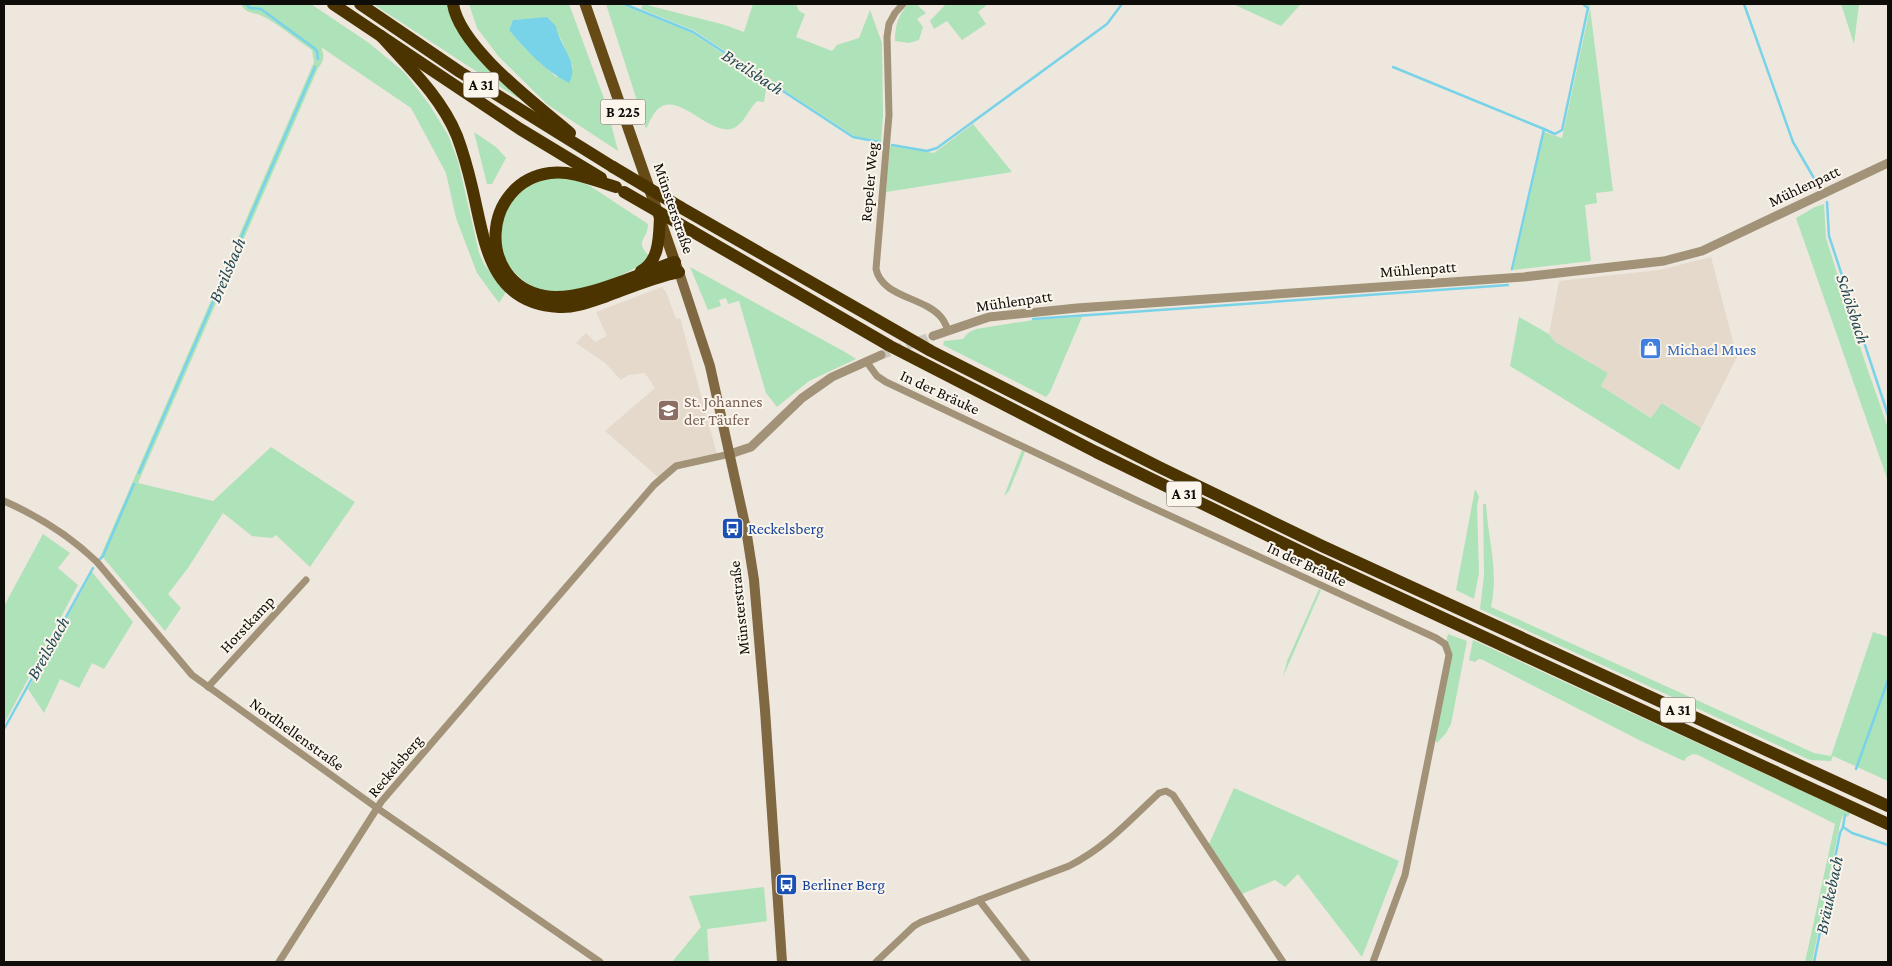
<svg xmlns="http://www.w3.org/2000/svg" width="1892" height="966" viewBox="0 0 1892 966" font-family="'Crimson Pro',serif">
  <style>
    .built { fill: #e4d9ca }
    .green { fill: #aee2b9; fill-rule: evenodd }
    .water { fill: #79d3e8 }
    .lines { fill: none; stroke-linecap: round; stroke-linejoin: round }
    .stream { stroke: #79d3e8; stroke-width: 2.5 }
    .tertiary-tunnel { stroke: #cdc6be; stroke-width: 9; stroke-dasharray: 9 4.5; stroke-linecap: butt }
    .minor { stroke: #a19278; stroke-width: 7 }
    .tertiary { stroke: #a19278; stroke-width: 9 }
    .secondary { stroke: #7f6842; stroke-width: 10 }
    .primary { stroke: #664b16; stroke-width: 11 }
    .motorway { stroke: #4c3400; stroke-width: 12 }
    .motorway-bridge { stroke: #4c3400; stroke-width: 12 }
    .labels { text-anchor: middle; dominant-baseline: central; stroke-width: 4; stroke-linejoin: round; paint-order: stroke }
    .shield { fill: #fbf5ec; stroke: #56534e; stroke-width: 1 }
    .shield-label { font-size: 15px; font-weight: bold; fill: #0f0d0a }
    .street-label { font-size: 16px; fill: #0f0d0a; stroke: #fbf5ec }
    .shop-label { font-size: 16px; fill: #366cbe; stroke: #fbf5ec; text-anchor: start }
    .education-label { font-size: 16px; fill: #785e54; stroke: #fbf5ec; text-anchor: start }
    .transit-label { font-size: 16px; fill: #164399; stroke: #fbf5ec; text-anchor: start }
    .water-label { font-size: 18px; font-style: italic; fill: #224a54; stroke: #fbf5ec }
  </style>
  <rect width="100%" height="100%" fill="#eee7de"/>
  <g class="built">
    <path d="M1711,257l26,100 -36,71 -38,-25 -11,15 -51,-32 7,-13 -53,-31 -6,-8 10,-53 100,-11z"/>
    <path d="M662,287l4,5 10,27 4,-1 37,136 -42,9 -17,14 -53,-46 50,-43 -10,-15 -17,2 -7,5 -16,-17 -29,-20 10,-10 9,9 12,-6 -11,-24z"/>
  </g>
  <g class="green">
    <path d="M241,4h70l58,39 35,29 25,32 19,31 10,26 21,92 5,11 22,28 -7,11 -22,-30 -21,-55 -10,-45 -35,-65 -90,-61c4,9 3,14 -3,21l-180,415 75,18 58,-54 84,55 -45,65 -34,-32 -4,3 -20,-2 -29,-23 -35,55 -20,26 13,14 -16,23 -64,-76 213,-493 -2,-12c-17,-11 -34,-27 -52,-35 -9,-3 -15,-2 -19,-11z"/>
    <path d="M373,4h75l71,95z"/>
    <path d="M469,4h100l37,100 12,47 -70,-46 -49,-48 -22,-29zM547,18l14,21 12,29 -17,9 -31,-29 -16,-18 4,-10z"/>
    <path d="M606,4h14l72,29 75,50 -3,19 -7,-1c-9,9 -12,21 -23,27 -23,10 -56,-38 -76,-19 -5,4 -9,14 -12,20z"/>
    <path d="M643,4l82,21 19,7 9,-28h43l3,7 6,3 -9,23 36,14 5,-6 22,-7 11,-28 12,33 1,73 -2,25 -27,-5 -161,-106 -52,-21z"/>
    <path d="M908,4h8l10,9 -9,6 6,8 -4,13 -10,3 -14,-2c0,-16 3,-25 13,-37z"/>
    <path d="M946,4h42l-10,8 8,12 -24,16 -15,-19 -13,8 -4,-8z"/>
    <path d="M1233,4h68l-20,22z"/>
    <path d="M1586,4h3l1,4 23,183 -17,2 1,10 -12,2 6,56 -78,9 31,-138 18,6 28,-130z"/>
    <path d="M1841,4h18l-5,40z"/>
    <path d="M973,124l39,48 -126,20 4,-46 44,7z"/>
    <path d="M474,132l22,15 10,11 -14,26h-5z"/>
    <path d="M553,177l23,3 14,6 58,38c0,17 -15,15 2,33l-5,6c-25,14 -72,35 -101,29 -20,-5 -48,-34 -46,-55 1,-7 9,-30 12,-36 8,-14 29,-19 43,-24z"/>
    <path d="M1824,204l2,34 38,121 24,69v53l-92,-263 19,-11z"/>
    <path d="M690,267l155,85 11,7 -47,22 -32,26 -11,-14 -27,-92 -11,3 -2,-6 -7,2 2,6 -13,4z"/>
    <path d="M1082,317l-32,75 -4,5 -103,-52 1,-4 19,-2 5,-6 8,-4 57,-9z"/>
    <path d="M1519,317l30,17 6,8 53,31 -7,13 50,32 11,-15 39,25 -22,42 -169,-104z"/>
    <path d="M1022,450l3,2 -16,39 -5,5z"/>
    <path d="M1475,489l4,8 -2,8 2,68 -5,26 -18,-9z"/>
    <path d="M1483,504h3c2,36 13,67 5,103l323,146 17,3 42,-124 15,5v144l-55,-25 -2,5 -21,-1 -330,-151 4,-34z"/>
    <path d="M43,534l27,19 -12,15 20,17 -74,139v-118z"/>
    <path d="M92,572l41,50 -29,47 -12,-6 -13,25 -19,-9 -16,34 -16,-24z"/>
    <path d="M1319,589l2,1 -38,87 4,-16z"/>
    <path d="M1448,634l19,7 -16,83 -5,9 -9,10 -2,-3 15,-79 -4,-18z"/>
    <path d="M1473,640l377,173 -2,4 -5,-2 -3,9 -28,138h-7l30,-138 -137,-69 -5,-1 -6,3 -3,4 -43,-20 -158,-81 -4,-1 -4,3 -6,-2z"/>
    <path d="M1234,788l165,73 -37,96 -64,-83 -13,13 -10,-7 -33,14 -33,-50z"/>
    <path d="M764,887l3,34 -60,8 2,33h-37l29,-35 -12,-31z"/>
  </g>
  <path class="water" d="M547,17l9,9c2,18 25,38 13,57 -24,-12 -43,-33 -60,-53l4,-10z"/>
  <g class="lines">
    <g class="stream">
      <path d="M246,4l4,4 11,1 53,39 3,3 1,8"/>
      <path d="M624,4l69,28 160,105 27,5"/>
      <path d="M1744,4l49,138 25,43"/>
      <path d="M1393,67l151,62"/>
      <path d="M892,145l35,6 10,-3 170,-124 15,-20"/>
      <path d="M1827,202l2,34 59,179"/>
      <path d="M1512,269l32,-140 11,5 7,-4 26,-122 -5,-4"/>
      <path d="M1033,319l475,-34"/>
      <path d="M139,473l176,-406"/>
      <path d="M100,559l3,-3 31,-72"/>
      <path d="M4,729l89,-161"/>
      <path d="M1856,769l32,-89"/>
      <path d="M1845,815l-2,12 9,6 36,12"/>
      <path d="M1814,962l26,-129 3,-6"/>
    </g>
    <path class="tertiary-tunnel" d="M881,355l52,-19"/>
    <g class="minor">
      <path d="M903,4l-8,9 -6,11 -2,13 2,78 -13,154c6,28 47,28 64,47 4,4 6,9 8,14"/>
      <path d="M866,361l11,15 9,6 254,120 296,136 9,6 4,11 -44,220 -32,87"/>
      <path d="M4,501c34,15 66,35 93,61l95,113 185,133 223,154"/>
      <path d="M208,687l98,-107"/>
      <path d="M979,900l48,62"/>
      <path d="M279,962l102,-160 273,-317 22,-19 54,-12"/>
      <path d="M876,962l38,-36 7,-4 148,-56c37,-19 60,-45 90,-73l7,-2 7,4 110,167"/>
    </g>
    <g class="tertiary">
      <path d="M933,336l56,-19 88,-9 446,-31 141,-16 38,-10 186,-88"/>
      <path d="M730,454l21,-7 51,-49 30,-21 49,-22"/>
    </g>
    <path class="secondary" d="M679,272l31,94 36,163 8,51 11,130 17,252"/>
    <path class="primary" d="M585,4l93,267"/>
    <g class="motorway">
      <path d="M333,4l187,125 81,49"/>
      <path d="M360,4l100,68 153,95"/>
      <path d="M453,4c7,44 83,100 117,129"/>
      <path d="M381,36c28,31 60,61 76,100 6,16 11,34 15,51 13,54 16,116 87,120 16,1 33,-6 48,-11 24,-9 47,-19 72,-24"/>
      <path d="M616,187c-20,-6 -44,-17 -66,-14 -68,9 -75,109 -6,123 37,7 95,-23 131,-34"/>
      <path d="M680,207l251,144 228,116 163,79 566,260"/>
      <path d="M690,230l200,116 206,106 220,107 572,265"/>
      <path d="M641,271c19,-10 18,-36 19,-54"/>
    </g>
    <g class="motorway-bridge">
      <path d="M613,167l67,40"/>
      <path d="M624,192l66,38"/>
    </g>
  </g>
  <defs>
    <symbol id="shop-square" viewBox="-11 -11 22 22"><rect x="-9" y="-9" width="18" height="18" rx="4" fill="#3f7fe0" stroke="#fbf5ec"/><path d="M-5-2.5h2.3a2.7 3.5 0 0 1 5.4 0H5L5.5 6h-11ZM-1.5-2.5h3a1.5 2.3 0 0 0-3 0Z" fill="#fff"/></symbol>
    <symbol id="school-square" viewBox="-11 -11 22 22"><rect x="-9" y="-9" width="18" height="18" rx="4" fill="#8d6e63" stroke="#fbf5ec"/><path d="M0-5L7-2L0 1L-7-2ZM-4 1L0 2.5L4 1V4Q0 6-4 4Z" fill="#fff"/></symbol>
    <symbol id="bus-square" viewBox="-11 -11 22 22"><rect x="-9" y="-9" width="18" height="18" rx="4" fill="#1a4fb4" stroke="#fbf5ec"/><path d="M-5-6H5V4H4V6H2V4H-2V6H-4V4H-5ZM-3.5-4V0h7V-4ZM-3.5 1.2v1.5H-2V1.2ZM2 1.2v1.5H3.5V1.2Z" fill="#fff"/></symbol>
  </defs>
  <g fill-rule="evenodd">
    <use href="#shop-square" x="1638" y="336" width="25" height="25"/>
    <use href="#school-square" x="656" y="398" width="25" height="25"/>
    <use href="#bus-square" x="720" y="516" width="25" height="25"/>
    <use href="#bus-square" x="774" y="872" width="25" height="25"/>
  </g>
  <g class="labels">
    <g class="shield">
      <rect x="463.5" y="72.5" width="35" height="25" rx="4"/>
      <rect x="600.5" y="99.5" width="45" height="25" rx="4"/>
      <rect x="1166.5" y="481.5" width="35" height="25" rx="4"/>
      <rect x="1660.5" y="697.5" width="35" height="25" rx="4"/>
    </g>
    <g class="shield-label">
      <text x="481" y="85">A 31</text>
      <text x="623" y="112">B 225</text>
      <text x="1184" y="494">A 31</text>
      <text x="1678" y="710">A 31</text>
    </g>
    <g class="street-label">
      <text transform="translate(869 182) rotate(-85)">Repeler Weg</text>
      <text transform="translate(1804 186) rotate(-25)">Mühlenpatt</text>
      <text transform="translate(674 208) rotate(71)">Münsterstraße</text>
      <text transform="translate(1418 269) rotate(-4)">Mühlenpatt</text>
      <text transform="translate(1014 301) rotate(-8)">Mühlenpatt</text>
      <text transform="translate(940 392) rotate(25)">In der Bräuke</text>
      <text transform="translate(1307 564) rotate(25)">In der Bräuke</text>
      <text transform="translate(739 608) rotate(-96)">Münsterstraße</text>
      <text transform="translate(247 624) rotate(-47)">Horstkamp</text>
      <text transform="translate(297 734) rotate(36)">Nordhellenstraße</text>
      <text transform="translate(395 766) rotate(-50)">Reckelsberg</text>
    </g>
    <g class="shop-label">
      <text x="1667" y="349">Michael Mues</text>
    </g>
    <g class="education-label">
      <text x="684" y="401">St. Johannes<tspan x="684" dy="18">der Täufer</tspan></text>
    </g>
    <g class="transit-label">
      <text x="748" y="528">Reckelsberg</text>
      <text x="802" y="884">Berliner Berg</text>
    </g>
    <g class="water-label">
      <text transform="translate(753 72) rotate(33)">Breilsbach</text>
      <text transform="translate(227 270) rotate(-67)">Breilsbach</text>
      <text transform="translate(1853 309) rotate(72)">Schölsbach</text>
      <text transform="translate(48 648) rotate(-61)">Breilsbach</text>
      <text transform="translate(1829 895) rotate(-78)">Bräukebach</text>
    </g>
  </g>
  <rect width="1892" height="966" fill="none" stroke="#0f0d0a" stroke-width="10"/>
</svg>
